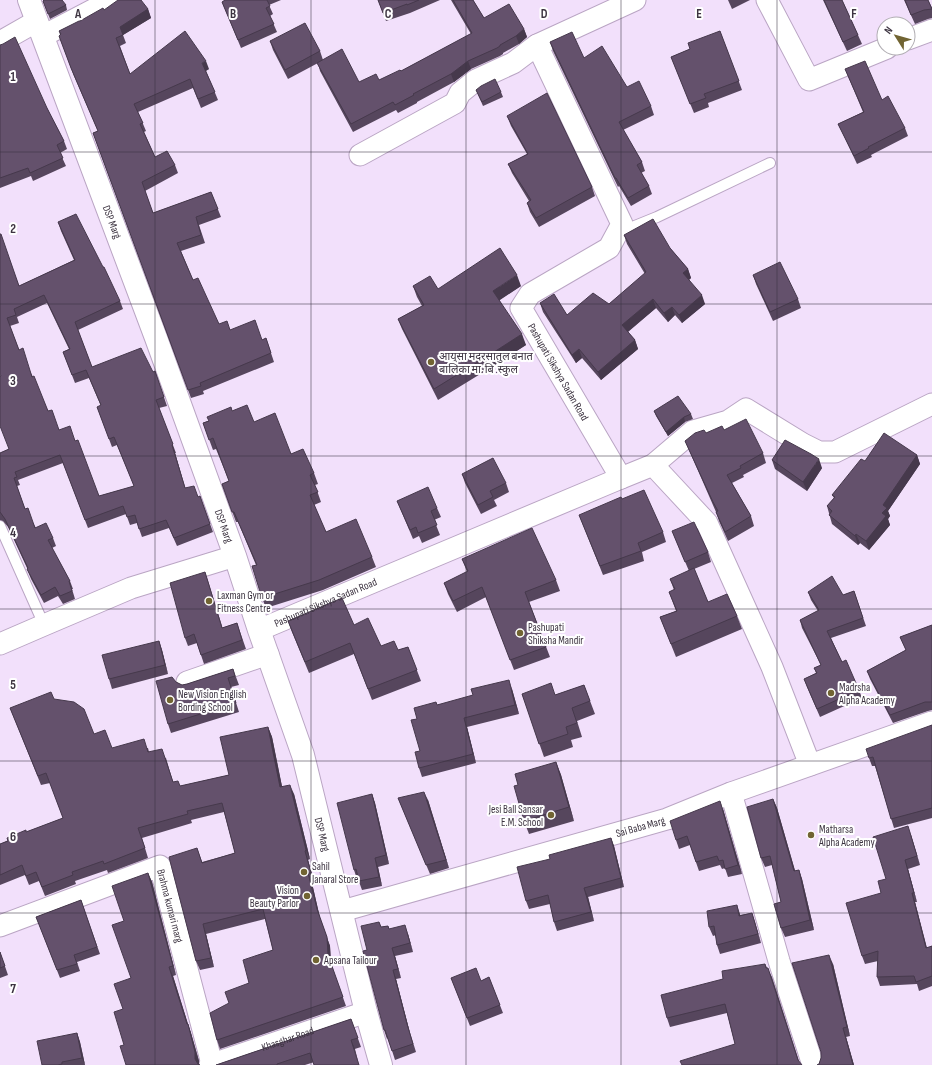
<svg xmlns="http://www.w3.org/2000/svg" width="932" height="1065" viewBox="0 0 932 1065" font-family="'Sofia Sans Condensed','Noto Sans Devanagari',sans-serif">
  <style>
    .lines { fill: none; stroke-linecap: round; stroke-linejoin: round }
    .service-casing { stroke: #baa5c4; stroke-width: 12 }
    .minor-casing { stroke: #baa5c4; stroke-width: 23 }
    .tertiary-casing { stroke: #baa5c4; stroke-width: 24 }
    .service { stroke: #fff; stroke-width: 10 }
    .minor { stroke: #fff; stroke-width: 21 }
    .tertiary { stroke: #fff; stroke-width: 22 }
    .wall { fill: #56465d; fill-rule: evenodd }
    .shaded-wall { fill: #46394c }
    .building { fill: #64516c; stroke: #46394c; fill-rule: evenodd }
    .grid { fill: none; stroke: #3d3441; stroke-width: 1; stroke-opacity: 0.55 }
    .poi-dot { fill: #716432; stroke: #fff; stroke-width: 1.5 }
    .labels { text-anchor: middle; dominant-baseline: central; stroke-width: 4; stroke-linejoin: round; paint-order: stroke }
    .street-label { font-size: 11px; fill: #3d3441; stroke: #fff }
    .poi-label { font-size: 11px; fill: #3d3441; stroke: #fff; text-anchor: start }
    .grid-label { font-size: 13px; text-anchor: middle; font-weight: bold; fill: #3d3441; stroke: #fff; stroke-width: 4; stroke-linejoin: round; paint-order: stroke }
  </style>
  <rect width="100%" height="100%" fill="#f2e0fb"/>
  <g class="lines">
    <defs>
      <g id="service">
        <path d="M620,232l37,-15 113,-54"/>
        <path d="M0,526l44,99"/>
      </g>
      <g id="minor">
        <path d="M767,0l42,80 78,-32"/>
        <path d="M43,36l69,-36"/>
        <path d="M908,39l24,-9"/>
        <path d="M0,42l37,-21"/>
        <path d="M360,155l95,-52 5,-10 16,-13 37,-17 24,-18"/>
        <path d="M653,465l40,-34 35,-10 18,-12 57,35 16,8h16l97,-48"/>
        <path d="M621,478l32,-13 54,58 65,144 38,98"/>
        <path id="s1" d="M259,630l362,-152 -100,-170 9,-14 79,-46 13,-24 -85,-179 98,-45"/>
        <path d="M0,644l44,-19 87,-37 104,-32"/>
        <path d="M187,682l81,-28"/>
        <path d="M731,793l48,168 34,104"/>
        <path id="s2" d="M342,911l325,-92 64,-26 201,-71"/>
        <path id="s3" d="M0,926l160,-60 52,198"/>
        <path id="s4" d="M210,1065l156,-53"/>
      </g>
      <g id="tertiary">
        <path id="s5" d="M29,0l127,338 79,218 24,74 44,125 63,257 15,53"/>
      </g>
    </defs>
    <use href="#service" class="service-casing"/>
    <use href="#minor" class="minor-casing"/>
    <use href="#tertiary" class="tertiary-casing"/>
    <use href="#service" class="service"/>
    <use href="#minor" class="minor"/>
    <use href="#tertiary" class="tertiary"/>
  </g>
  <g class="wall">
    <path d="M225,0h56l-12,5 4,9 -3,2 7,16 -36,16 -19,-46z"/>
    <path d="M378,0h62l-30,13 -24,8z"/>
    <path d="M451,0h22l11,18 40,11 3,8 -8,7 -16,9v1l-3,2 -29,13 -17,13 -37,20v1l-19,10 -2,-3 -43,22 -33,-61 -2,-8 -30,16 -15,-29 -3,-9 50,10 3,9 36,22 20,-2 22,-9 70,-37z"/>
    <path d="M728,0h22l-18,9z"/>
    <path d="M823,0h19l16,35 4,9 -15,7z"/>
    <path d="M904,0h24l4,8v10l-4,1 -13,5z"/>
    <path d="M43,1l23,4 1,5 -17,9z"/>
    <path d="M148,9l3,9 -28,17 3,8 -6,3 10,28 79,-5 -3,2 12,29 -17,8 -8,-20 -55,24 8,19 -2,1 11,25 20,8 3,8 -33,18 8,22 58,-21 10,25 -22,8 6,18 -24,8 12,29 26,44 11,6 32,10 4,-2 8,24 -71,29 1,3 -13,4 -98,-265 5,-2 -24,-55 -15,-40 1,-1 -1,-4 45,-21z"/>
    <path d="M720,31l22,59 -34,13 1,4 -15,6 -23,-56 19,-8z"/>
    <path d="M550,42l34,16 43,29 24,19 3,9 -31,15 19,32 3,9 -4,2 8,13 3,8 -21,12 -12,-20 -1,1 -65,-136z"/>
    <path d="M0,45l47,63 17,33 3,8 -7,4 6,13 -33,15 -2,-5 -31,12z"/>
    <path d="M845,69l37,31 23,28 3,8 -37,19 1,2 -15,7 -15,-32 -4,-8 25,-12z"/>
    <path d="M476,90l25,2 2,5 -20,9z"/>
    <path d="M507,116l85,71 3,9 -56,31 -9,-15 -3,-9 2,-2 -17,-28 -4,-9 19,-10 -16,-28z"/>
    <path d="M58,222l62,79 3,8 -45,21 14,37 61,5 2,-1 12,35 -8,2 17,45h-1l10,35 13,9 2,-1 13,36 -36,14 -8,-18 -27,9 -5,-14 -7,2 -4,-11 -38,14 -25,-65 -45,17 2,5 -3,1 8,23 11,19 17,10 3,8 -4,2 18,33 3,8h-1l3,10 -12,5 -5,-8 -14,7 -13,-24 -4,-10v-1l-19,-41 -5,-6 -3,-1v-67l9,-4 -8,-73 -1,-142 19,52 55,-26 -13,-29zM47,303l22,46 -6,3 12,31 14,-5 12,28 -4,1 15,40 5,-2 17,41 -35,10 -24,-55 -16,-11 -11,-19 -15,-34 -14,-27 -9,-24 9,-3 -2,-6z"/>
    <path d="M624,235l46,13 18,21 3,9 -2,2 16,24 -23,19 -7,-8 -7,7 -12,-14 -28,24 7,8 3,9 -37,31 -19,-22 -6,5 -33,-51 -3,-9 27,12 42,-11 36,-30 -18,-30z"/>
    <path d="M753,275l45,24 3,9 -28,13 -17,-37z"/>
    <path d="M413,286l25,3 83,-3 -22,14 27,45 -31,20 -57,35 -36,-71 -4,-10 24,-13 -5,-9z"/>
    <path d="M232,411l22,11 60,51 4,11 -3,1 6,17 -7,3 12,27 46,25 4,10 -53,23 -57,18 -4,-10 -6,-33 -18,-43h-2l-14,-38 7,-3 -13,-32 -3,1 -10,-27z"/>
    <path d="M654,411l37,3 2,5 -8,3 -17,14 -12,-20z"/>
    <path d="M724,430l39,23 3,10 -23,12 1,2 -12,6 19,33 3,10 -26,15 -9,-20 -3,-9 -27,-62 -4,-9 21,-8z"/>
    <path d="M917,455l3,9 -32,47 2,5 -2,3 2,6 -21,25 -9,-7 -2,2 -26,-21 -5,-18 7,-8 -2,-3 33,-34z"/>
    <path d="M772,460l50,8 -15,23 -32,-22z"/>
    <path d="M462,474l44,9 3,9 -15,8 3,6 -16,8 -16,-31z"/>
    <path d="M397,501l40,7 4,9 -7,3 6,15 -18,8 -3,-7 -6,3z"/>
    <path d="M579,515l84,17 3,10 -24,10 2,9 -41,14z"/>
    <path d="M672,531l36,21 3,10 -17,7 14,33 29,14 5,13 -66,28 -16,-40 16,-6 -7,-19 5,-2 -4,-11 19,-8z"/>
    <path d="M462,559l94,21 4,11 -31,11 21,55 -36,13 -28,-73 -29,15 -9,-18 -4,-11 23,-11z"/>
    <path d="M205,572l17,56 15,-5 9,26 -42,15 -7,-21 -9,3 -3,-8z"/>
    <path d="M854,591l12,35 -35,12 11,24 17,28 3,8 -42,19 -13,-30 -3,-8 12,-6 -2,-5 7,-3 -19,-37 -2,-8 18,-9 -7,-11 -3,-8 35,3z"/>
    <path d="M288,621l66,4 27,21 17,4 10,-3 13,34 -49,19 -18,-46 -45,19 -17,-41z"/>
    <path d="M932,625v85l-4,1 -35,12 -23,-44 -3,-8 39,-21 -6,-13z"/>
    <path d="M159,641l3,9 6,24 -56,15 -3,-10z"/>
    <path d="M233,669l6,16 -8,2 8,25 -68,21 -3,-9 8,-42 6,3 5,-1z"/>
    <path d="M584,685l11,29 -18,7 5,16 -11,3 2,7 -29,10 -22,-63 33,1z"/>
    <path d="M512,689l7,25 -52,13 9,36 -54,14 -3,-9 1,-17 -3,-32 20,-14z"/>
    <path d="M54,699l40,35 18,14h36l1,4 17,6 7,24 7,4 49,-11 39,-48 4,10 10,50 12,7 16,65 -2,1 6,22 -2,1 8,35 10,28 1,18 15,42 -126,43 -3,-9 12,-37 20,-20 24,-33 -8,-31 -59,15 8,33 -14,3 -4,-9 1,-113 5,14 33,-9 -11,-41 -33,8 1,3 -50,15 6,20 -40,15 -1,-3 -32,11 1,3 -31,12 -6,-15 -10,4 -4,-10 -25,10v-41l26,-12 37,-14 -13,-35 -9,2 -31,-77z"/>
    <path d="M932,725v93l-38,10 -19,-62h-3l-3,-8z"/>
    <path d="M556,762l5,13 13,46 -45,13 -5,-13 -6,-36z"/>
    <path d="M372,794l3,9 14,61 -11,3 4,19 -20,4 -4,-11h-1l-3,-9z"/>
    <path d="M398,798l30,2 21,68 -19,6z"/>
    <path d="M773,799l4,9 18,63 4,-1 3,9 12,51 -29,7 -4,-9v-26l-9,-37 -7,2 -4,-9z"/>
    <path d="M723,809l19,65 -14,3 -3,-9 -3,1 -2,-4 -21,6 -9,-26 -11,4 -3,-9z"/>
    <path d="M911,835l9,30 -12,4 9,33h-2l12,46 5,-2v40l-13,5 -2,-7 -37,2 -3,-9 1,-16 -13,3 -3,-8 19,-63z"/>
    <path d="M611,838l3,8 10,41 -36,10 6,24 -37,10 -3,-9 -4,-18 -21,5 -3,-8 24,-42z"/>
    <path d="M148,873l4,9 24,93 -3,1 15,48 3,9 8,28v4l-75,-20 -1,-36 8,-31 -7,-57z"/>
    <path d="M81,900l19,54 -23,8 3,9 -20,7 -24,-61z"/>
    <path d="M752,913l9,30 -41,11 -3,-9 -1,-10 -3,1 -4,-9 31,-12z"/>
    <path d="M379,922l2,5 7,-1 1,3 19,5 5,18 -18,4 6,22 -5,1 14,54 6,19 -21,8 -7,-22 -1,1 -3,-9 -17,-80z"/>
    <path d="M0,952l8,23 -8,3z"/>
    <path d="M765,964l7,13 27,84 -64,-17 -8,-31 -57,14 -3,-9 56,-39z"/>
    <path d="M833,964l17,72 -4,1 8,28h-37l2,-1 2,-6z"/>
    <path d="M489,977l14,36 -33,13 -19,-48 30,3z"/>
    <path d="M351,1019l10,28 -56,18h-89z"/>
    <path d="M77,1033l3,9 5,23h-43z"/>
  </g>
  <g class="shaded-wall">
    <path d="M148,9l3,9 -28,17 -3,-8z"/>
    <path d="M524,29l3,8 -8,7 -3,-8z"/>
    <path d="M206,61l3,8 -4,2 -3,-8z"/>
    <path d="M468,61l3,8 -17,13 -3,-8z"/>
    <path d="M688,269l3,9 -5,4 -3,-9z"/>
    <path d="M517,275l4,11 -24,16 -4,-11z"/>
    <path d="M702,295l3,9 -23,19 -3,-8z"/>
    <path d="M653,299l3,9 -31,26 -3,-9z"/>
    <path d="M672,307l3,8 -7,7 -4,-9z"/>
    <path d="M522,334l4,11 -31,20 -4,-11z"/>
    <path d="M635,340l3,9 -37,31 -3,-8z"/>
    <path d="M579,349l3,9 -6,5 -4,-8z"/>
    <path d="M684,417l1,5 -17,14 -2,-4z"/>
    <path d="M172,445l3,8 13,44 -3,-9z"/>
    <path d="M917,455l3,9 -32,47 2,5 -2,3 2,6 -21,25 -3,-9 16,-28 1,-8z"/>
    <path d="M819,459l3,9 -15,23 -4,-9z"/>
    <path d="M856,534l4,9 -2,2 -3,-9z"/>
    <path d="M205,572l3,9 17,55 -3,-8z"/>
    <path d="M159,641l3,9 6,24 -3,-9z"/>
    <path d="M509,680l3,9 7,25 -4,-9z"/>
    <path d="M464,718l3,9 9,36 -3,-9z"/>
    <path d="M268,727l4,10 12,59 -4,-9z"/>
    <path d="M556,762l5,13 13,46 -5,-14z"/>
    <path d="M290,785l4,9 16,65 -4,-9z"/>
    <path d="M424,792l4,8 21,68 -3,-8z"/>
    <path d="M372,794l3,9 14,61 -3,-9z"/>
    <path d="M773,799l4,9 21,73 -4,-10z"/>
    <path d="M720,801l3,8 19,65 -4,-9z"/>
    <path d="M908,826l3,9 9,30 -3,-9z"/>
    <path d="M611,838l3,8 10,41 -3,-9z"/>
    <path d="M305,851l3,9 6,22 -3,-9z"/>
    <path d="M375,858l3,9 4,19 -3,-9z"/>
    <path d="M905,860l3,9 9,33 -3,-9z"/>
    <path d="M799,870l3,9 12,51 -4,-10z"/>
    <path d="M148,873l4,9 24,93 -3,-9z"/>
    <path d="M308,873l4,10 8,35 10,28 1,18 15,42 -18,-51z"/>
    <path d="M584,888l4,9 6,24 -3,-9z"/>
    <path d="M912,893l3,9 14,55 -3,-9z"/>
    <path d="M737,905l3,9 2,11 -3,-9z"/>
    <path d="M752,913l3,9 6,21 -3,-9z"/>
    <path d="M203,924l3,10 8,33 -3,-9z"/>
    <path d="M405,925l3,9 5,18 -3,-9z"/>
    <path d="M392,948l3,8 6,22 -3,-9z"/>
    <path d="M829,955l4,9 17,72 -3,-9z"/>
    <path d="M169,967l4,9 18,58 -4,-10z"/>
    <path d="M393,970l3,9 14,54 6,19 -9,-28z"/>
    <path d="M188,1024l3,9 8,28v4l-4,-6z"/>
    <path d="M843,1028l3,9 8,28h-1z"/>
    <path d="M77,1033l3,9 5,23 -3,-7z"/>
    <path d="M351,1040l4,9 4,16z"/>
  </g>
  <g class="building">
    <path d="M44,0h18l4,5 -18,9 -5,-13z"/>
    <path d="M118,0h23l7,9 -28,18 3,8 -7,3 14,36 55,-43 21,30 -4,2 13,29 -17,7 -8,-20 -56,25 9,19 -3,1 15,33 12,-6 8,14 -33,17 11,31 58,-21 7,17 -22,8 5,18 -24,8 16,37 5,-2 21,46 8,-3 3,9 25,-10 7,20 4,-2 5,15 -71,30 1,3 -13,4 -95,-257 5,-2 -27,-63 -12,-32 2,-2 -2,-3 20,-10h1l23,-13 1,2z"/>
    <path d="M225,0h42l3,6 -4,2 8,16 -36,16 -16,-38z"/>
    <path d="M378,0h41l-12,5v-1l-24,9z"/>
    <path d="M453,0h20l11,18 25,-14 15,25 -8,7 -16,9v1l-3,2 -29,13 -17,13 -38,20 1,1 -19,10 -2,-3 -42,22 -34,-61 25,-14 17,33 17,-8 3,6 21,-10 1,1 71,-38z"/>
    <path d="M824,0h18l16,35 -15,7z"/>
    <path d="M905,0h23l4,9 -8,1 -13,5z"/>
    <path d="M305,23l15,28 -35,19 -15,-29z"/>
    <path d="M720,31l19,50 -35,13 2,4 -16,6 -19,-47 19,-8 -2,-6z"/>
    <path d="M572,32l12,26 18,-12 25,41 12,-6 12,25 -32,16 23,40 -5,3 12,21 -21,12 -12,-20h-1l-65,-136z"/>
    <path d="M15,37l32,71 17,33 -7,4 6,13 -33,15 -2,-5 -28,10v-133l3,-1z"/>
    <path d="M865,61l17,39 6,-4 17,32 -37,19 1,1 -15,8 -16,-32 26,-12 -19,-43z"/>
    <path d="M495,79l6,13 -19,10 -6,-12 5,-4z"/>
    <path d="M547,93l45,94 -56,31 -9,-15 4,-3 -23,-36 20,-10 -21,-38z"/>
    <path d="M76,214l27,53h1l16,34 -45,21 17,45 49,-19 12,24 2,-1 9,26 -8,3 17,44 -1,1 13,43 9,-2 4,11 2,-1 10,28 -36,14 -8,-18 -27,9 -4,-14 -8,2 -4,-11 -38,14 -25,-65 -45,17 2,5 -3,1 11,31 3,-1 7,20 11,-5 7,15 -5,2 22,41h-1l3,10 -12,5 -5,-9 -14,8 -13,-24 -1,-2 1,-1 -23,-49 -5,-7v-59l9,-4 -9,-23v-50h1l-1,-2v-140h1l18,52 56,-26 -17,-38zM44,295l26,54 -7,3 9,23 14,-5 15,35 -4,2 12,32 5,-2 20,49 -35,10 -21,-56 -3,1 -5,-15 -11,4 -7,-20 -4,1 -14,-35 -2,1 -9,-29 -4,2 -12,-32 9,-3 -2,-6z"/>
    <path d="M653,219l17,29 18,21 -5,4 19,22 -23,20 -7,-8 -8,6 -11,-14 -31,26 13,15 -37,32 -19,-23 -7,6 -32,-52 14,-9 13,21 26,-22 16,11 37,-32 -22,-37z"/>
    <path d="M500,248l17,27 -24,16 29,43 -31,20 -57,35 -36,-70 26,-14 -11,-19 17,-10 8,13z"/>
    <path d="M780,262l18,37 -28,13 -17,-37z"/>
    <path d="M678,396l13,18 -7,3 -18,15 -12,-21z"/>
    <path d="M247,405l7,17 21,-9 16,41 12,-5 11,24 -4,2 8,17 -8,3 16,37 30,-13 16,38 -53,23 -57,18 -10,-32 5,-1 -23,-53h-2l-10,-28 7,-3 -16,-43 -4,2 -6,-17 6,-2 -2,-4 24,-10 1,4z"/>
    <path d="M746,419l17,34 -23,13 1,2 -14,7 24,41 -26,16 -9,-20 2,-1 -5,-9 -28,-61 10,-8 9,-3 2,3 16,-7 2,4z"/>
    <path d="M884,433l33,22 -34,50 4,3 -5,5 4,3 -20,25 -10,-7 -1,2 -26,-21 3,-4 -5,-5 8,-9 -3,-2 29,-36 4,2z"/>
    <path d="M785,440l26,14 8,5 -16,23 -31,-22z"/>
    <path d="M493,458l13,25 -16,8 3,6 -15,8 -16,-31z"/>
    <path d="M428,487l9,21 -6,3 6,14 -19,8 -2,-6 -6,3 -13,-29z"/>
    <path d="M644,490l19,42 -25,11 3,8 -41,15 -21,-51 42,-18 1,2z"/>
    <path d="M694,522l14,30 -23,10 -13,-31z"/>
    <path d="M532,528l24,52 -31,12 21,55 -36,13 -28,-73 -29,14 -9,-18 24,-12 -6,-12z"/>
    <path d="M694,568l14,34 19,-8 10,22 -66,28 -11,-27 17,-6 -8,-19 6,-3 -5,-10z"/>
    <path d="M205,572l17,56 15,-5 5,17 -41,15 -7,-21 -9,4 -15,-55z"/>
    <path d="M832,576l11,19 11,-4 9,27 -36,13 15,31 4,-2 13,30 -42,19 -13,-30 13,-6 -3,-5 7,-3 -21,-45 19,-10 -11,-18z"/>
    <path d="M342,598l12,27 14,-7 13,28 13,-5 4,9 10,-3 9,23 -49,19 -18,-46 -45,19 -17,-41z"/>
    <path d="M932,625v77h-7l-35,13 -23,-44 39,-21 -6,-13z"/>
    <path d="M159,641l6,24 -56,14 -7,-24z"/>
    <path d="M233,669l2,7 -7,2 8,25 -68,21 -12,-43 16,-4 4,5 6,3 5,-1z"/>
    <path d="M509,680l6,25 -51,13 9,36 -54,14 -4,-16 5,-1 -9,-31 6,-1 -3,-11 22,-6 1,3 36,-10 -2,-6z"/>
    <path d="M551,683l4,12 29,-10 6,16 -18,7 5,15 -11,4 2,7 -29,10 -17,-50z"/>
    <path d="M51,692l3,7 20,3 10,7 10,25 11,-4 7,18 32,-9 4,13 14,-3 11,33 5,-1 2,5 49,-11 -9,-38 48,-10 12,60 10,-2 16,65 -1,1 6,22h-3l9,36 10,28 1,18 15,42 -126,43 -7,-27 19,-10 -4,-11 24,-9 -6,-23 30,-10 -10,-41 -60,15 8,34 -15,3 -27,-104 28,-9 5,15 33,-10 -13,-50 -35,8 1,3 -50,14 7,20 -41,16 -1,-3 -31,11 1,3 -31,12 -6,-15 -10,4 -4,-11 -22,10v-31l8,-3 -1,-3 19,-8v2l37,-14 -17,-45 -8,3 -28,-68z"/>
    <path d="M932,725v83l-41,11 -18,-62 -4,1 -3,-9z"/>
    <path d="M556,762l13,45 -45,14 -10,-35 4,-1 -3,-11z"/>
    <path d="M424,792l22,68 -20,5 -28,-67z"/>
    <path d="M372,794l14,61 -11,3 4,19 -20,4 -3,-12 -2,1 -17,-67z"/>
    <path d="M773,799l21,72 5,-1 11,50 -29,8 -7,-24 7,-2 -11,-46 -9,2 -14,-51z"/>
    <path d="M720,801l18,64 -13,4 -2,-9 -4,1 -2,-5 -21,6 -9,-26 -11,4 -6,-19z"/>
    <path d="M908,826l9,30 -12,4 9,33h-2l14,55 6,-2v30l-16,6 -2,-6 -37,1 1,-26 -16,5 -16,-53 35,-10 -3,-12 8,-2 -13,-42z"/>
    <path d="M611,838l10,40 -37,10 7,24 -37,10 -6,-27 -22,6 -9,-34 33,-8 -1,-4z"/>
    <path d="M148,873l25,93 -4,1 18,57h1l7,28v7l3,5 2,1h-74l-6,-19 4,-1 -10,-33 9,-3 -9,-25 17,-6 -19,-53 12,-4 -12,-35z"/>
    <path d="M81,900l16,47 -23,8 3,9 -20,6 -21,-53z"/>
    <path d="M737,905l2,11 13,-3 6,21 -41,11 -3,-19 -5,1 -2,-16z"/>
    <path d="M379,922l2,5 7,-1 1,3 16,-4 5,18 -18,5 6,21 -5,1 14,54 6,20 -21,7 -7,-21h-1l-21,-79 4,-1 -6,-24z"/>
    <path d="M0,952l5,14 -5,2z"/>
    <path d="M829,955l18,72 -4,1 10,37h-36l2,-1 2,-6v-6l-29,-89z"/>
    <path d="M765,964l1,4h2l30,92 4,5h-120l-2,-4 55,-17 -10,-40 -58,14 -6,-23 62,-16 -1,-8z"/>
    <path d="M476,968l5,13 8,-4 11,28 -33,13 -16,-40z"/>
    <path d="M351,1019l7,19 -7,2 8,25h-45l-4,-12 -33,11v1h-61z"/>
    <path d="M77,1033l5,25 -20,4v2l-4,1h-16l-5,-24z"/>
  </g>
  <path class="grid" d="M155,0v1065M311,0v1065M466,0v1065M621,0v1065M777,0v1065M0,152h932M0,304h932M0,456h932M0,609h932M0,761h932M0,913h932"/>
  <g class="poi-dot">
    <circle cx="431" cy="362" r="4"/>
    <circle cx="209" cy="601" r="4"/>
    <circle cx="520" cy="633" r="4"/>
    <circle cx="831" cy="693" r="4"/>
    <circle cx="170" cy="700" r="4"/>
    <circle cx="551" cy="815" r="4"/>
    <circle cx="811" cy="835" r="4"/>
    <circle cx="304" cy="872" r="4"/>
    <circle cx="307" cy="896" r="4"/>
    <circle cx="316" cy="960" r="4"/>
  </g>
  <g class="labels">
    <g class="street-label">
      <text stroke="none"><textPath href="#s5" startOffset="237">DSP Marg</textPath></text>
      <text transform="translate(558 372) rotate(60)">Pashupati Sikshya Sadan Road</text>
      <text stroke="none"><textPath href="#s5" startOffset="561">DSP Marg</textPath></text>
      <text stroke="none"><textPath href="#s1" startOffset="72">Pashupati Sikshya Sadan Road</textPath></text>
      <text stroke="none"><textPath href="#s2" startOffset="310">Sai Baba Marg</textPath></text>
      <text stroke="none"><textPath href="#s5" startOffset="885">DSP Marg</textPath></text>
      <text stroke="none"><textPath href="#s3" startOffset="212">Brahma kumari marg</textPath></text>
      <text stroke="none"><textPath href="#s4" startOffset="82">Khasghar Road</textPath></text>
    </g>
    <g class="poi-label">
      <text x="439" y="356">आयुसा मदरसातुल बनात<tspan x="439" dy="13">बालिका मा. बि .स्कुल</tspan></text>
      <text x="217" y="595">Laxman Gym or<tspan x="217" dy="13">Fitness Centre</tspan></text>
      <text x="528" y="627">Pashupati<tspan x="528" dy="13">Shiksha Mandir</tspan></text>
      <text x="839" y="687">Madrsha<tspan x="839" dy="13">Alpha Academy</tspan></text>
      <text x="178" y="694">New Vision English<tspan x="178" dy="13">Bording School</tspan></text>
      <text x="543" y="809" text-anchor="end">Jesi Ball Sansar<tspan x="543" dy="13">E.M. School</tspan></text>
      <text x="819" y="829">Matharsa<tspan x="819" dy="13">Alpha Academy</tspan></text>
      <text x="312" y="866">Sahil<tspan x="312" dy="13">Janaral Store</tspan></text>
      <text x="299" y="890" text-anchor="end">Vision<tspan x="299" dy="13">Beauty Parlor</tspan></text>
      <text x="324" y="960">Apsana Tailour</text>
    </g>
  </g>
  <g class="grid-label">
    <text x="78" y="18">A</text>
    <text x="233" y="18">B</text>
    <text x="388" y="18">C</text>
    <text x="544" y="18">D</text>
    <text x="699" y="18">E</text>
    <text x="854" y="18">F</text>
    <text x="13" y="81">1</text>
    <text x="13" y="233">2</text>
    <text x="13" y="385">3</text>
    <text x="13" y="537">4</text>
    <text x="13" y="689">5</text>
    <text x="13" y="841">6</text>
    <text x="13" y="993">7</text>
  </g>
  <g transform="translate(896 36) rotate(307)"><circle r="19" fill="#ffffff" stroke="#b1aeb3"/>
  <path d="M0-3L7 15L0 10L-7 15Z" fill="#716432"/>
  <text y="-6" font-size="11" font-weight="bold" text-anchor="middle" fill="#3d3441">N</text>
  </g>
</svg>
